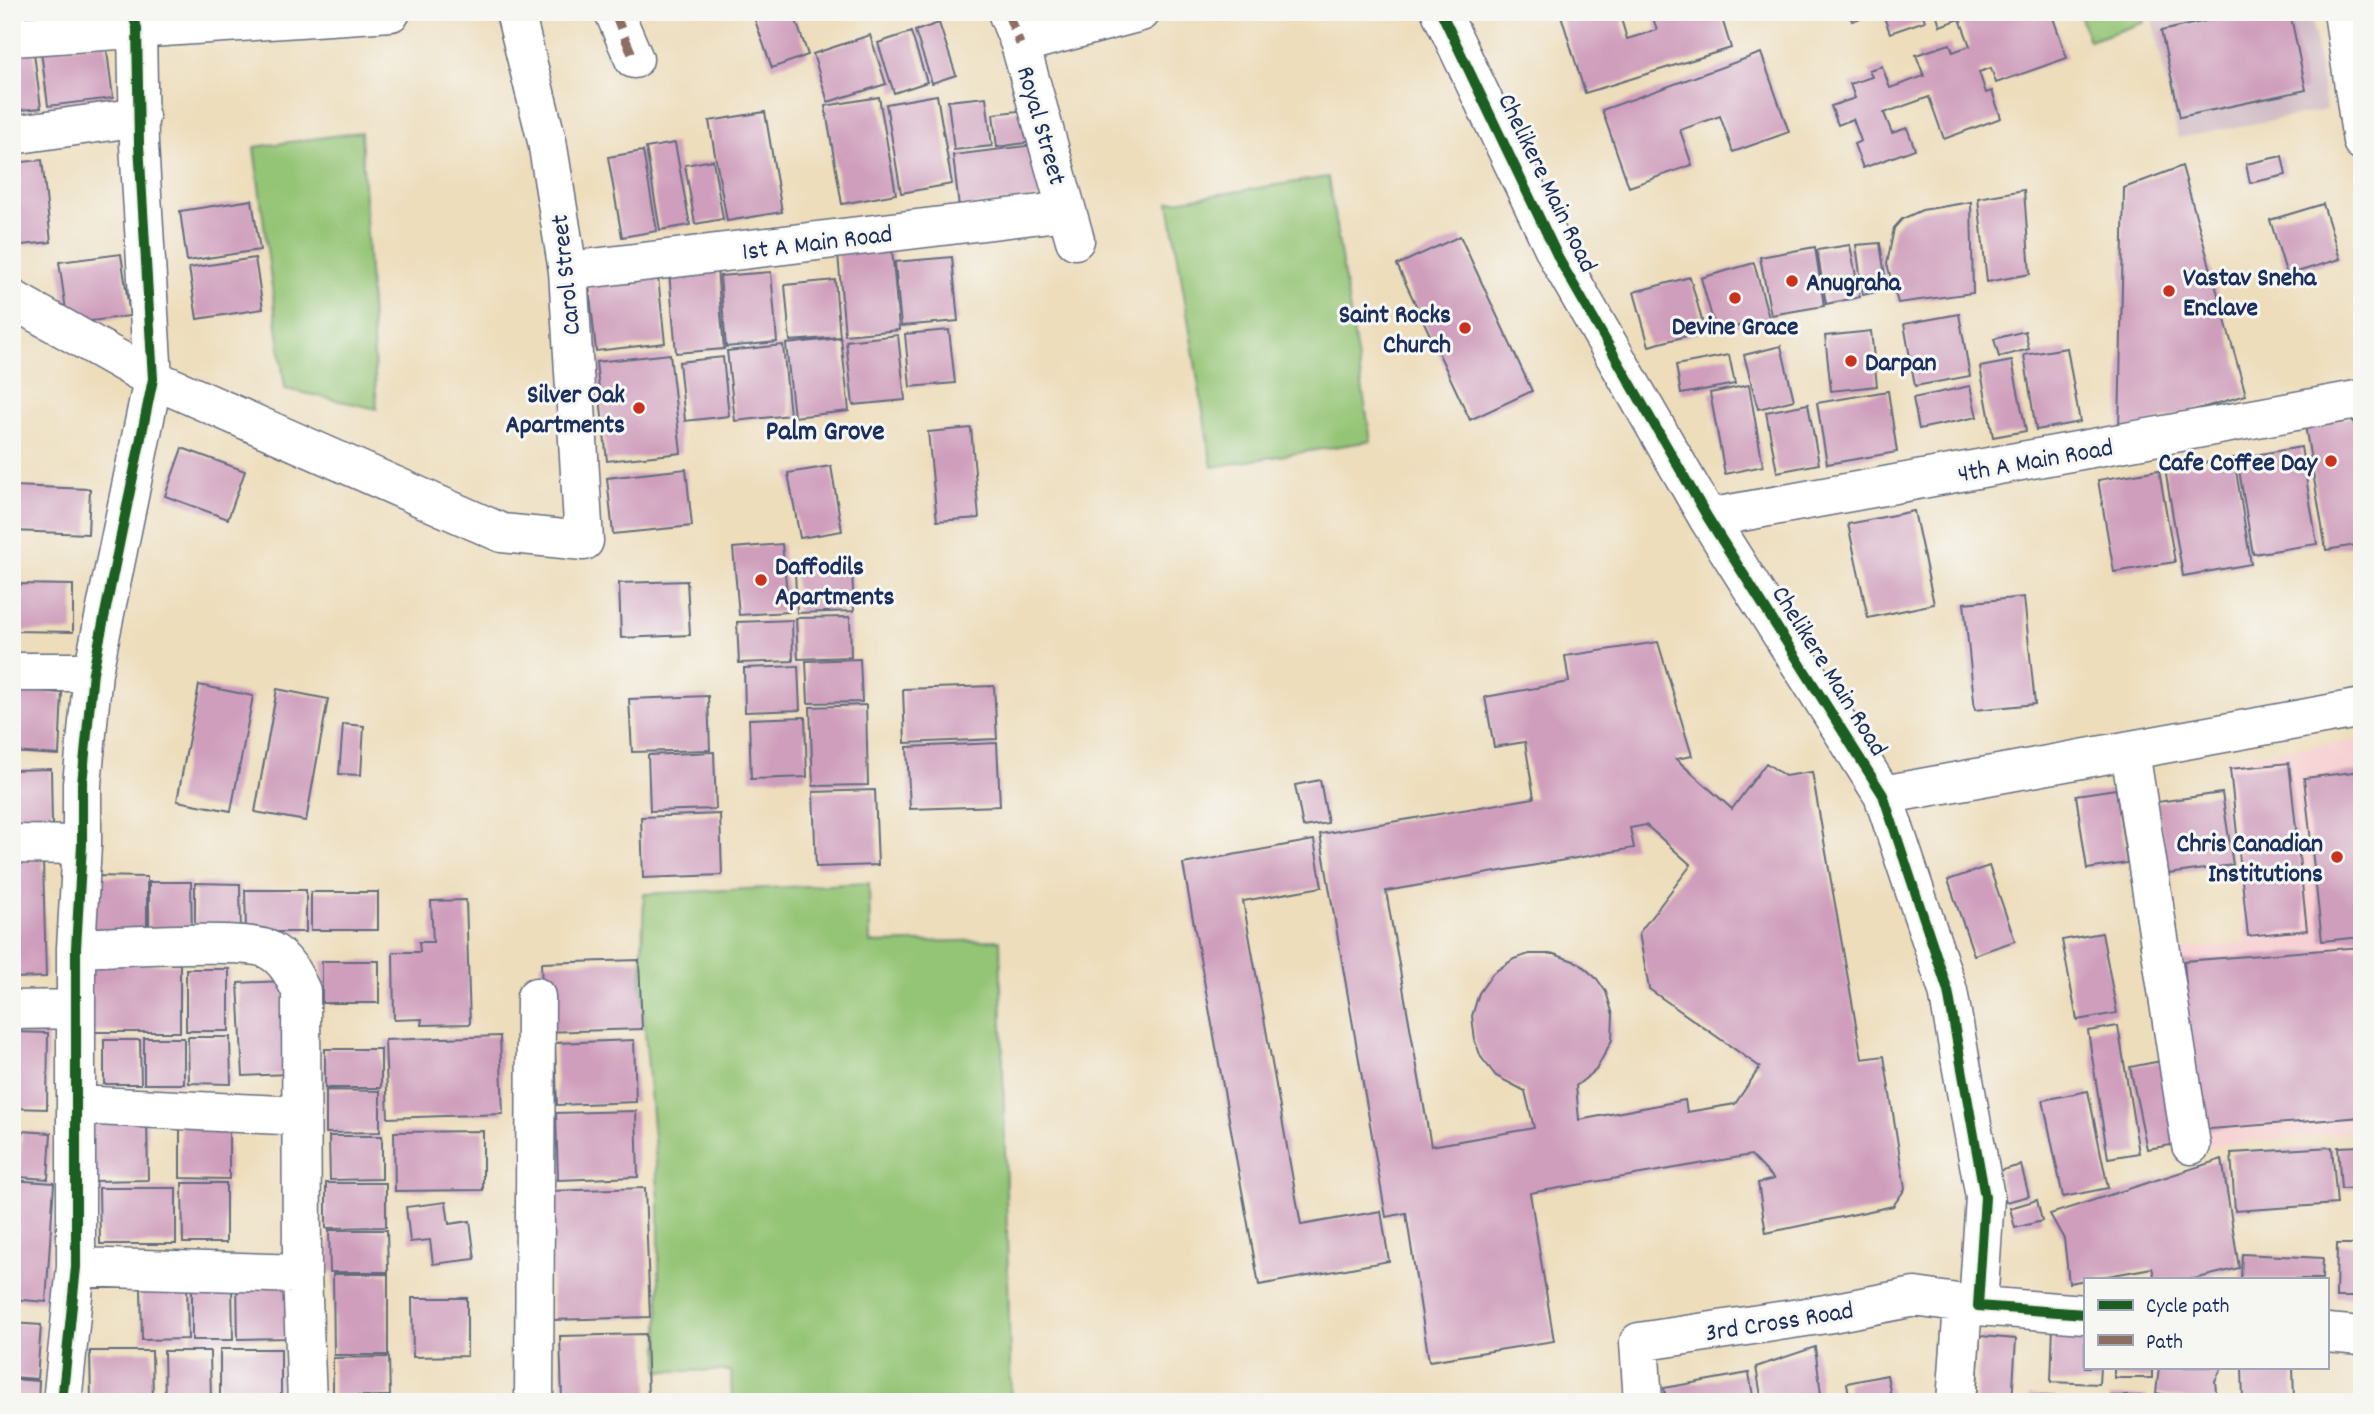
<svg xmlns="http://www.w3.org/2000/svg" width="2374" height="1414" viewBox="0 0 2374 1414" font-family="Dekko,sans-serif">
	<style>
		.built { fill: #f7cfd1 }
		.industrial { fill: #d2bdc6 }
		.green { fill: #94c474; stroke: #587a69; stroke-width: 2 }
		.building { fill: #cf9ebc; fill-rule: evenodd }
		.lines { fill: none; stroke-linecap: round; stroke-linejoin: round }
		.minor-casing { stroke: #646c7f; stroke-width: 41 }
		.minor { stroke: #fff; stroke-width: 38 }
		.quiet { stroke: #8d6e63; stroke-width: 9; stroke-dasharray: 18 9; stroke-linecap: butt }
		.cycleway-casing { stroke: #f6f6f2; stroke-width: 15 }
		.cycleway { stroke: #1b5e20; stroke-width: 10 }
		.poi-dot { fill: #c8321e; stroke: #f6f6f2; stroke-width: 2.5 }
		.labels { text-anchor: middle; stroke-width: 6; stroke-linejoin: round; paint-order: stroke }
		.street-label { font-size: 26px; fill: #1b2f5e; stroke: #f6f6f2 }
		.poi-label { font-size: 26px; font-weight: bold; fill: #1b2f5e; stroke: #f6f6f2; text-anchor: start }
		.neighbourhood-label { font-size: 28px; font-weight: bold; fill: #1b2f5e; stroke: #f6f6f2 }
	</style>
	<rect width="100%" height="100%" fill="#f6f6f2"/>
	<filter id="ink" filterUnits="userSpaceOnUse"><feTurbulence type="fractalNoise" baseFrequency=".0143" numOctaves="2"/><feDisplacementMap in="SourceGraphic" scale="14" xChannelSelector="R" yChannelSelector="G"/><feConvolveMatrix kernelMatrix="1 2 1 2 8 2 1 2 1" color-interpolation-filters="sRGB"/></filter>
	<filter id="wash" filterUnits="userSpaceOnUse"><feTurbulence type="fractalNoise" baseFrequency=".00686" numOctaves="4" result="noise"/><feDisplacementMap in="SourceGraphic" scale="28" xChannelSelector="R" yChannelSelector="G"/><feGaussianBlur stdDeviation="1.57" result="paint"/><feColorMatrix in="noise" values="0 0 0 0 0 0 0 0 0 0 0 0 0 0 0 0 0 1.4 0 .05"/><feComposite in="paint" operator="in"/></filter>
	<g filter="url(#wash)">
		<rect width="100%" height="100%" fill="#edddbb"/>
		<path class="built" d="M2362,740v391l-165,16 -20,-197 68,-7 -19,-185z"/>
		<path class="industrial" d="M2151,12h160l15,98 -148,28z"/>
		<path class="green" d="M2079,12h63l3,10 -56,19z
			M361,132l16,277 -92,-20 -31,-242z
			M1328,177l43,264 -159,26 -43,-265z
			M869,883l1,60 130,-3 11,462h-279l-1,-31h-72v-171l-18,-217 3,-89z"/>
		<g id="blocks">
			<path class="building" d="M752,12h41l15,43 -36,13z
				M1560,12h59l8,27 30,-9 -6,-18h69l11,36 -146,45z
				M1849,12h27v1l-24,8z
				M1882,12h40l3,9 -35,12z
				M1936,12h115l16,46 -71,25 -5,-15 -12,4 7,21 6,-2 9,27 -57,21 -15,-42 -45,16 8,20 15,-5 8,21 -52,19 -9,-24 7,-3 -8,-22 -15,6 -7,-19 24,-8 -5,-14 22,-7 -3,-7 13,-4 8,22 34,-12 -8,-21 34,-11 3,8 17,-6 -10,-27 -20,7z
				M2246,12h44l16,78 -126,27 -19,-86z
				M939,23l17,52 -24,8 -17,-52z
				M911,32l16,50 -33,11 -16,-50z
				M870,35l16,49 -58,18 -15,-48z
				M106,43l7,55 -65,8 -7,-55z
				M34,53l7,55 -29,3v-56z
				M1761,53l28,79 -56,20 -13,-36 -40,14 12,35 -63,22 -27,-77z
				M937,95l15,89 -51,9 -15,-89z
				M879,97l17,97 -54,10 -17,-98z
				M986,97l6,49 -38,4 -6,-49z
				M1035,109l4,32 -42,6 -4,-33z
				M765,112l17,100 -55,9 -18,-100z
				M675,143l15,82 -30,5 -14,-82z
				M1042,144l6,53 -89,10 -6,-52z
				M643,151l14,80 -35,6 -14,-80z
				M2282,156l4,19 -36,8 -4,-19z
				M42,160l9,82 -39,4v-83z
				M713,160l10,59 -28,5 -10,-59z
				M2182,166l64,229 -127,37 5,-244z
				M2024,190l6,84 -43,8 -9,-84z
				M252,200l8,50 -73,11 -7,-50z
				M1971,202l2,91 -75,10 -11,-39 7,-36 8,-9 20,-9z
				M2323,204l17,55 -53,16 -17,-55z
				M1460,236l72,155 -62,29 -73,-155z
				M1880,243l7,46 -24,6 -7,-50z
				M1850,245l10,52 -34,7 -9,-54z
				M1815,247l9,59 -53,9 -11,-58z
				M892,249l7,81 -54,5 -7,-81z
				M121,254l9,62 -62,8 -9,-62z
				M952,257l6,64 -57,5 -6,-64z
				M255,258l8,51 -66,10 -8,-51z
				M1754,263l15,55 -53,14 -15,-54z
				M657,268l8,75 -69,8 -8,-76z
				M717,268l7,81 -48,4 -7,-81z
				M771,272l6,70 -51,5 -6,-71z
				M1690,277l15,54 -56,15 -15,-54z
				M835,280l5,57 -50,4 -5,-56z
				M1959,314l11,62 -55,10 -11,-62z
				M949,330l6,53 -45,4 -5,-53z
				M1871,331l6,55 -46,5 -6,-55z
				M2025,331l4,18 -30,8 -5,-18z
				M898,335l7,65 -52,5 -7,-64z
				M841,338l8,73 -55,6 -8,-73z
				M783,345l7,70 -55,6 -8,-70z
				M1781,346l13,54 -36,9 -14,-54z
				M2067,348l13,74 -44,8 -12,-75z
				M670,354l11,99 -74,8 -11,-99z
				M1729,355l6,29 -54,10 -5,-29z
				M723,357l6,59 -44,5 -6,-59z
				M2012,361l14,70 -33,6 -13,-70z
				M1749,385l14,81 -38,8 -15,-81z
				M1970,386l7,31 -58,12 -6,-31z
				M1888,391l9,61 -70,12 -10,-61z
				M1808,404l11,60 -42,8 -11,-60z
				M2353,417l9,55v72l-36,6 -21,-125z
				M971,428l8,90 -42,3 -9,-89z
				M2301,447l16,97 -64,10 -16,-96z
				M182,448l63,23 -17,48 -63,-23z
				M2234,458l17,106 -68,12 -18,-107z
				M831,466l11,65 -42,7 -12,-65z
				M686,469l6,57 -79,8 -6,-56z
				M2159,470l16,92 -61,10 -16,-92z
				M12,486l78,3 -2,45 -76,-3z
				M1914,511l20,93 -66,14 -20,-94z
				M782,544l7,68 -50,3 -6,-67z
				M852,570l2,41 -57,2 -2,-41z
				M687,581l3,54 -69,3 -2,-55z
				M15,584l58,1v47l-59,-1z
				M2024,597l11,107 -60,6 -11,-107z
				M850,617l1,40 -53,2 -2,-41z
				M792,620l1,41 -54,2 -2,-41z
				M1658,642l34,114 -16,3 56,50 34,-46 19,13 27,-4 50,287 22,-3 21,133 -12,17 -127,27 -8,-50 16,-4 -23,-24 -221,38 24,148 -125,20 -23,-148 -20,4 -66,-383 214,-36 -9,-56 -31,5 -9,-50 84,-15 -4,-26zM1646,825l45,40 -52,68 10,56 111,78 -25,37 -48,8 -2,-12 -106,20 -3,-34 20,-16 16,-30 1,-25 -7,-23 -9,-13 -18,-16 -25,-9h-25l-15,5 -21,14 -14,20 -7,23 3,25 6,16 15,19 29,15 9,37 -103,18 -45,-255 248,-43 -4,-20z
				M860,659l2,43 -54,1 -2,-42z
				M798,666l2,44 -55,2 -1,-44z
				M199,685l54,11 -22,115 -54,-10z
				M994,686l3,53 -92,4 -2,-54z
				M14,689l48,4 -3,62 -47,-3z
				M277,689l51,10 -22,122 -51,-9z
				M708,696l2,54 -78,2 -3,-53z
				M866,705l2,80 -55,1 -3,-79z
				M805,717l2,60 -56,2 -2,-60z
				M343,724l21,2 -3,49 -22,-1z
				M997,743l3,63 -90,3 -3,-62z
				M714,752l2,57 -66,2 -2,-56z
				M2289,763l18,167 -59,6 -18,-167z
				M51,769l1,56 -40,1v-56z
				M2362,771v166l-40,4 -18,-163z
				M1320,780l8,43 -25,4 -8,-42z
				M2116,789l11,74 -40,6 -11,-74z
				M875,790l3,75 -62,2 -3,-75z
				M2222,793l11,72 -65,9 -11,-72z
				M720,814l2,61 -79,3 -2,-61z
				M1314,840l8,47 -79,14 58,324 80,-14 8,50 -130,24 -76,-421z
				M43,860l3,117 -34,1v-117z
				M1989,866l26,75 -41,14 -26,-75z
				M92,876l55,1v61l-56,-1z
				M149,882h42l1,53h-43z
				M195,883l45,1 1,51h-46z
				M245,890h61v42h-60z
				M311,892h67v38h-67z
				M466,900l4,124 -49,1 1,-6 -28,1 -1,-68h27l-1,-10h14l-2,-41z
				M2102,933l15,80 -40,7 -15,-80z
				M2362,947v170l-164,13 -14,-169z
				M639,960l3,69 -98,3 -3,-69z
				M322,961h57v42h-57z
				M91,964h89v68h-88z
				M186,969h43v62h-43z
				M284,981l4,93 -45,2 -5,-93z
				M2118,1026l21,127 -31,5 -20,-127z
				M12,1032l36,1 -1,76 -35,-1z
				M500,1036l3,78 -115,4 -3,-78z
				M188,1037h42l1,47 -42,-1z
				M144,1038h40v46h-40z
				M104,1040h36l1,44h-37z
				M634,1040l2,62 -79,3 -2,-62z
				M325,1049h56v39h-56z
				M2161,1061l16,83 -30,5 -17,-82z
				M326,1090l54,1v41l-54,1z
				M2088,1091l20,97 -45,9 -20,-97z
				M636,1111l2,66 -80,3 -2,-67z
				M12,1112l7,1 -4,63h-3z
				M147,1117l1,63 -55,1 -1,-63z
				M180,1120h49v59l-49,-1z
				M22,1131l29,2 -3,46 -29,-2z
				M483,1131v59l-88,1 -1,-59z
				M329,1136h53v43l-52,1z
				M2362,1146v42l-21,1 -3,-42z
				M2332,1147l5,57 -102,7 -4,-58z
				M2222,1159l17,109 -45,11h-39l-3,-11 -83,15 -5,-44 -14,-25z
				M2021,1165l8,31 -23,6 -7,-31z
				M12,1180l42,3 -8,119 -34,-3z
				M182,1183h44v60h-43z
				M326,1183h60v44l-60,1z
				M99,1188h77v56h-76z
				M645,1188l5,129 -97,3 -5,-129z
				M2037,1200l5,21 -27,7 -5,-20z
				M446,1202l3,22 21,-3 5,38 -42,5 -3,-24 -20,2 -4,-35z
				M329,1230h58l1,42h-58z
				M2337,1244h25v53h-26z
				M2242,1254l81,4 -1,21h-81z
				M333,1274h55v81h-54z
				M237,1283h52l1,55 -52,1z
				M141,1284h46l1,55 -46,1z
				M192,1285h40l1,55h-41z
				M412,1298h55v58l-54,1z
				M12,1323l29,2 -4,54 -25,-2z
				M2053,1325l32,2v40h15l-1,17 -48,-2z
				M646,1334l2,63 -86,3 -2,-64z
				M1980,1336l36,3 -4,63h-36z
				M1815,1347l7,55h-60l-6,-35z
				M220,1349h61v53h-61z
				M90,1351h62l1,51h-62z
				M164,1351h46l1,51h-46z
				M389,1357l1,39h-57v-38z
				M2114,1367h38v11h-38z
				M2159,1367h63l-7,14 2,21h-15l-46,-9z
				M2242,1367h51l1,33 -51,1z
				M1749,1373l5,29h-87l-3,-14z
				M1887,1375l5,27h-42l-3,-19z
				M12,1379l27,2 -1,21h-26z
				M2029,1395l27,2v5h-27z
				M2110,1396h37v6h-37z"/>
		</g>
	</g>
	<g filter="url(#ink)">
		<use href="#blocks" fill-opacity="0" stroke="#646c7f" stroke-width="2"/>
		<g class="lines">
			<defs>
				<path id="minor" d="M614,12l20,47
					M1007,12l13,32 55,196
					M1441,12l119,249 148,257 175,277 65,196 37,206 -7,109 107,8
					M2343,12l19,129
					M12,37l379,-25
					M1020,44l121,-32
					M12,135l128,-18
					M568,271l498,-60
					M12,299l141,80 349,154 82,8 -16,-270 -21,-130 -32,-129
					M1708,518l654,-119
					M12,672h81
					M2130,751l61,394
					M1883,795l479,-87
					M12,844l70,1
					M76,948c33,-1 172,-10 193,2 17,9 24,24 32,41l1,283 5,128
					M12,1010l64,-1
					M76,1105l225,11
					M76,1267l226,7
					M2327,1333l35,3
					M62,1402l14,-135v-319l6,-103v-61l11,-112 60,-293 -14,-235 -2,-116 -5,-16
					M534,1402l2,-405
					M1643,1402l-4,-60 187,-28 89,-17 63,9
					M1956,1402l7,-97"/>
			</defs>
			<use href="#minor" class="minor-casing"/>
			<use href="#minor" class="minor"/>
			<path class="quiet" d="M614,12l20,47
				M1007,12l13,32"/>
			<defs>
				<path id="cycleway" d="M1441,12l119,249 148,257 175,277 65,196 37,206 -7,109 107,8
					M62,1402l14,-135v-319l6,-103v-61l11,-112 60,-293 -14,-235 -2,-116 -5,-16"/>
			</defs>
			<use href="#cycleway" class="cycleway-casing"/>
			<use href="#cycleway" class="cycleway"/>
		</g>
	</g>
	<g class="poi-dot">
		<circle cx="1792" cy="281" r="7"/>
		<circle cx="2169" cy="291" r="7"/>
		<circle cx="1735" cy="298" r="7"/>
		<circle cx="1465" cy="328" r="7"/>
		<circle cx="1851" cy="361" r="7"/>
		<circle cx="639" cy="408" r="7"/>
		<circle cx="2331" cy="461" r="7"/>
		<circle cx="761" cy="580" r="7"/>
		<circle cx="2337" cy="857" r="7"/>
	</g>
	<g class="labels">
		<g class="street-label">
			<text transform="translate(1043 125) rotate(74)" y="9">Royal Street</text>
			<text transform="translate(1549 182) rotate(64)" y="9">Chelikere Main Road</text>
			<text transform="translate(817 241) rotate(-7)" y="9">1st A Main Road</text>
			<text transform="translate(564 275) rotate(-96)" y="9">Carol Street</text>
			<text transform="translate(2035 459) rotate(-10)" y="9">4th A Main Road</text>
			<text transform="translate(1831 670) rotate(58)" y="9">Chelikere Main Road</text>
			<text transform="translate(1779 1320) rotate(-9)" y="9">3rd Cross Road</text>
		</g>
		<g class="poi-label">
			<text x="2183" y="285">Vastav Sneha<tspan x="2183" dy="30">Enclave</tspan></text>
			<text x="1806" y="290">Anugraha</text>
			<text x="1451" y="322" text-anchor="end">Saint Rocks<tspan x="1451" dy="30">Church</tspan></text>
			<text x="1735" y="334" text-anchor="middle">Devine Grace</text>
			<text x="1865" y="370">Darpan</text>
			<text x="625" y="402" text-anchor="end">Silver Oak<tspan x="625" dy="30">Apartments</tspan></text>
			<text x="2317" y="470" text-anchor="end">Cafe Coffee Day</text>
			<text x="775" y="574">Daffodils<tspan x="775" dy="30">Apartments</tspan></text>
			<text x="2323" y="851" text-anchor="end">Chris Canadian<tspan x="2323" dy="30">Institutions</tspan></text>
		</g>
		<g class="neighbourhood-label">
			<text x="825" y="439">Palm Grove</text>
		</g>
	</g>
	<rect width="2374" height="1414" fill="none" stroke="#f6f6f2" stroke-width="42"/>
	<rect x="2084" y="1278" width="245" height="91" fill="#f6f6f2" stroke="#9ea6b7" stroke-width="2"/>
	<rect x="2098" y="1300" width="35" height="10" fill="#1b5e20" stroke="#9ea6b7" stroke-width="2"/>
	<text x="2146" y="1312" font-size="21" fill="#1b2f5e">Cycle path</text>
	<rect x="2098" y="1335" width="35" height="10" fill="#8d6e63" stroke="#9ea6b7" stroke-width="2"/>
	<text x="2146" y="1348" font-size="21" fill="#1b2f5e">Path</text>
</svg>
